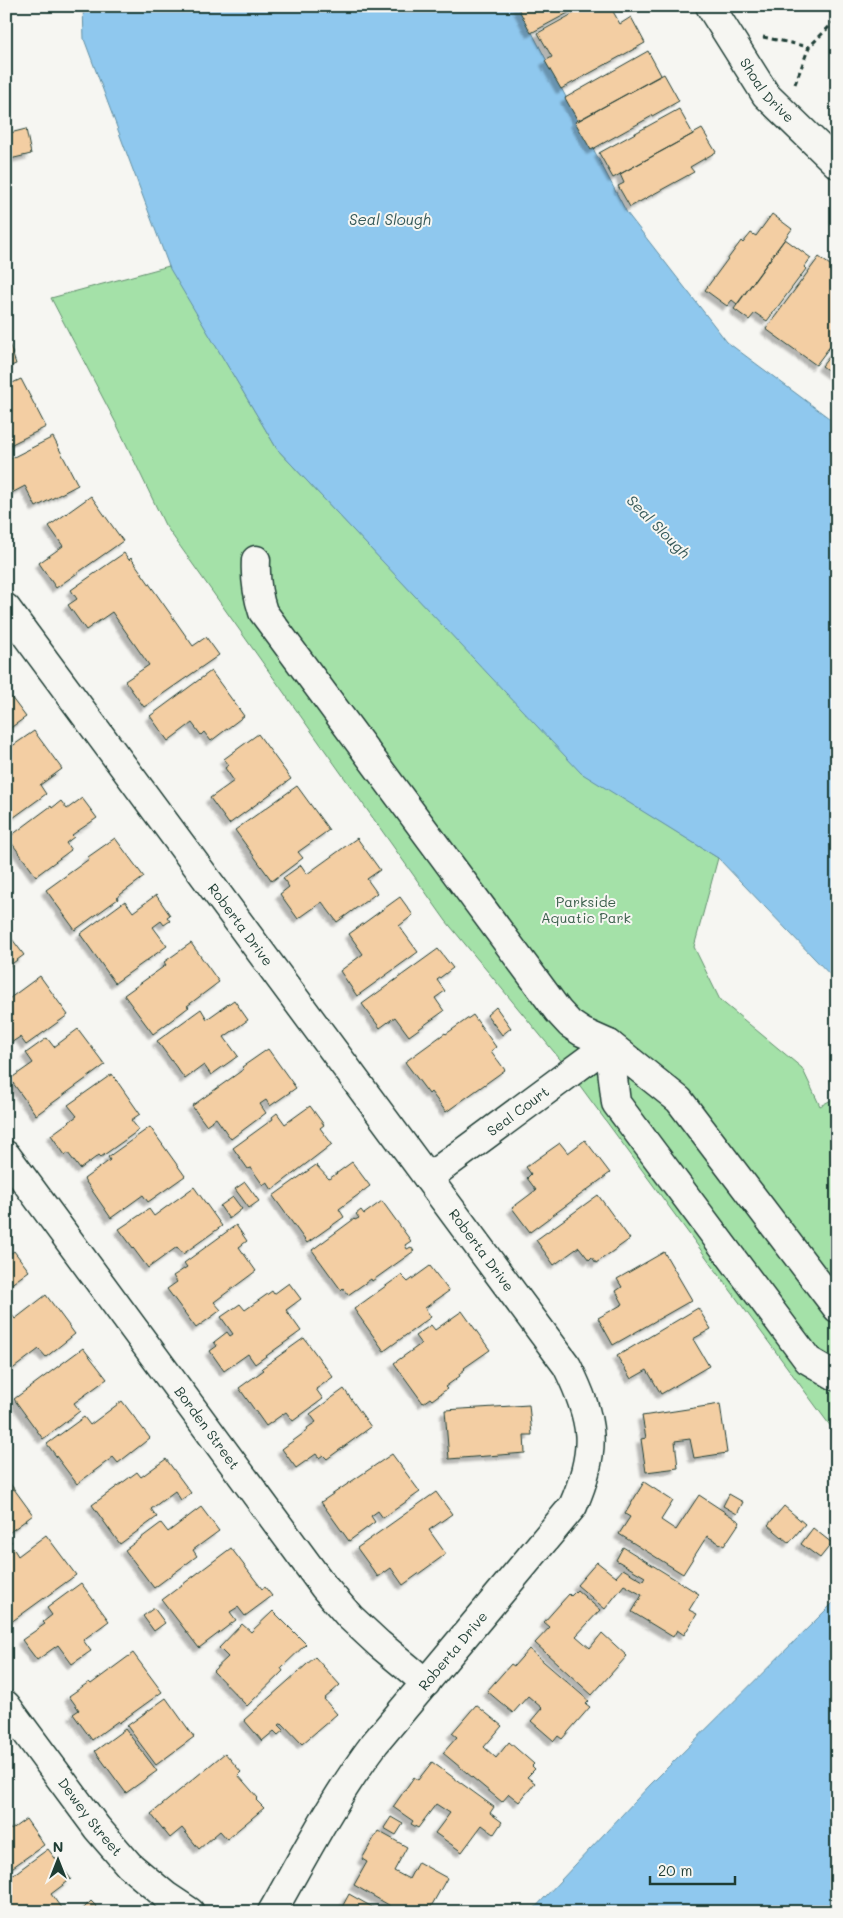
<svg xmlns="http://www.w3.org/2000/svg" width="843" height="1918" viewBox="0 0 843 1918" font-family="Mali,sans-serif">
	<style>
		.green { fill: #a4e1a8; stroke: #628f6e }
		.water { fill: #8fc8ee; stroke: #6290a4 }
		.building { fill: #f3cea3; stroke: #1f3d34; filter: url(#shadow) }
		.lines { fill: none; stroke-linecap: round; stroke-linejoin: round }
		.minor-casing { stroke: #1f3d34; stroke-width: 31 }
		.path { stroke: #1f3d34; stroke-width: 3; stroke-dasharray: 5 4; stroke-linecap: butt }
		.minor { stroke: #f6f6f2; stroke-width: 28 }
		.labels { text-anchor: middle; stroke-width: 4; stroke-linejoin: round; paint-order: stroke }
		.street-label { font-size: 14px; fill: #1f3d34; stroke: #f6f6f2 }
		.park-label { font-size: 14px; fill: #3a5e4b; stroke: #f6f6f2 }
		.water-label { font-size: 15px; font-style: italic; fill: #355959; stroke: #f6f6f2 }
	</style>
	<defs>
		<filter id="shadow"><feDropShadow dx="-4.5" dy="4.5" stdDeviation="1" flood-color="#0004"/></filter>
	</defs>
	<rect width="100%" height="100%" fill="#f6f6f2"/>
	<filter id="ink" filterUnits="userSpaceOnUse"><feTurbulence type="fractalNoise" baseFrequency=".02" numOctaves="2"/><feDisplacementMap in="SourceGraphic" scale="10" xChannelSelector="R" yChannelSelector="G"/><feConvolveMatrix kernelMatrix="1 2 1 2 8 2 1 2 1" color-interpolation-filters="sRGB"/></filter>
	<g filter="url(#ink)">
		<path class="green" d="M169,266l108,183 304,323 137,86 -24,89 26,53 82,68 18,38 17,-9v338l-273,-371 -118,-143 -281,-396 -48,-100 -66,-127z"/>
		<path class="water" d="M83,6h435l109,207 100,129 110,82v558l-119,-124 -137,-85 -304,-324 -107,-180 -86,-230z
			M837,1599v313h-306l119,-127z"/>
		<path class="building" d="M517,6h64l-50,27z
			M587,6h23l10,18 11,-7 14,26 -84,46 -16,-28 7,-4 -14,-24z
			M648,51l13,24 -83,46 -13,-23z
			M664,74l15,27 -88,49 -16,-28z
			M679,109l14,25 -80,44 -14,-25z
			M26,129l5,25 -25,6v-26z
			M702,129l14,23 -26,15 4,5 -64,35 -12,-21 6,-3 -4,-9z
			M772,214l20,15 -55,75 -5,-4 -5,6 -22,-16 36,-49 2,2 8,-10 5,3z
			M785,239l26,19 -7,9 2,2 -39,52 -12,-8 -6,7 -15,-11z
			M819,257l18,13v67l-21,28 -50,-36z
			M6,272l6,22 -6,1z
			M6,334l10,30 -10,4z
			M837,347v30l-15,-11z
			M21,379l25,48 -40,20v-61z
			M53,437l25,48 -42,22 -11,-21 -19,10v-35z
			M91,496l32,45 -67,47 -17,-25 24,-17 -14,-20z
			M124,553l5,7 2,-2 62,88 13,-9 13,18 -75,52 -19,-26 24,-16 -37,-53 -26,18 -18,-25 9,-6 -6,-9z
			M211,671l33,45 -33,25 -7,-9 -3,3 -9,-12 -24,18 -18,-25z
			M8,693l18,24 -20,14v-36z
			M34,731l28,38 -22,16 6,9 -40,29v-76l2,2z
			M258,734l33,45 -62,45 -19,-26 24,-17 -9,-13 4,-3 -5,-6z
			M297,786l32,44 -31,22 5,6 -31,23 -37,-51z
			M82,798l15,20 -25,17 2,2 -8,6 5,7 -35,26 -28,-38 43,-32 1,2 9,-7 6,8z
			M115,838l29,39 -27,20 1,2 -43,31 -29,-40 43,-31 -1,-2z
			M357,838l23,32 -13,9 10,14 -40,29 -15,-20 -24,17 -18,-25 9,-7 -6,-9 18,-13 6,9z
			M156,895l14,20 -3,2 3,4 -6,4 -3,-4 -8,6 14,19 -52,37 -35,-49 45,-33 8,11z
			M400,897l13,18 -14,11 19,26 -61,44 -17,-25 23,-17 -14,-20z
			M6,931l18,24 -18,13z
			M191,943l28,39 -32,24 2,1 -36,27 -29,-39 42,-30 -2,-3z
			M438,949l15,19 -16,12 8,11 -10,7 9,13 -35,25 -14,-19 -15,11 -18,-24z
			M40,976l28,39 -42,30 -6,-8 -14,9v-45z
			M234,1000l14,20 -24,17 14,19 -27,19 -7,-10 -19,14 -28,-38 44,-32 6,10z
			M496,1007l15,21 -9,7 -15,-20z
			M473,1015l23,32 -5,4 14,19 -59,42 -15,-20 -2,2 -24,-32 40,-29 1,1z
			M78,1029l27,36 -69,50 -26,-36 23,-16 -7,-10 21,-15 7,9z
			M268,1049l28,39 -26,18 -4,-6 -6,4 6,9 -35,26 -15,-21 -10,7 -14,-19 52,-37 -2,-2z
			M112,1074l28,40 -9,6 8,10 -38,27 -2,-2 -19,14 -12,-16 -3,2 -14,-20 26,-19 -9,-11z
			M310,1106l14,19 -4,3 12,16 -60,46 -5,-8 -4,3 -12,-17 -3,1 -15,-21 40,-29 -1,-2 5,-4 8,11z
			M150,1127l35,49 -37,26 -5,-7 -32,23 -27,-39 26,-19 -2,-3z
			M585,1140l25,33 -80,59 -18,-24 24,-18 -9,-12 4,-4 -5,-7 34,-24 8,10z
			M352,1162l18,24 -31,23 5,8 -37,26 -34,-47 43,-31 13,14z
			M245,1182l14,19 -10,7 -14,-19z
			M194,1187l28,39 -39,28 -6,-7 -29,21 -29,-39 30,-20 5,7z
			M598,1195l32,44 -34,24 -4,-6 -3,3 -10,-13 -25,18 -18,-25z
			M233,1197l9,12 -13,10 -9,-13z
			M382,1201l29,40 -6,4 2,4 4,-2 3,4 -42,30 -1,-2 -23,16 -5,-7 -2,2 -29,-40 42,-31 1,1 4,-2 -3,-4 5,-4 3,4z
			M236,1225l11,16 -8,6 17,24 -42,31 7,8 -25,18 -29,-39 10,-7 -4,-6 14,-9 -3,-4z
			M14,1251l15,20 -23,17v-31z
			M664,1252l28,48 -79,45 -15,-27 25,-14 -7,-13 6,-4 -5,-8z
			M430,1266l19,25 -24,17 6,9 -47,34 -30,-42 47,-34 7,7z
			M289,1283l12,16 -15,11 15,21 -46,33 -7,-10 -24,17 -14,-20 7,-5 -3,-4 13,-10 3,4 3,-2 -12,-17 19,-13 5,6 27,-19 2,3z
			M46,1295l29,39 -29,23 -7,-8 -33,25v-62l3,-1 6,8z
			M698,1308l13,21 -18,10 16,27 -48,28 -14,-24 -16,9 -14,-23z
			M462,1311l28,39 -26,18 1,1 -6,5 1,2 -15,11 2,2 -15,11 -2,-2 -7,5 -29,-40 27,-19 -6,-8 16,-11 4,5z
			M304,1338l29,39 -17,12 7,10 -30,22 -7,-9 -20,14 -27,-38 25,-18 -2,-2z
			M83,1348l24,31 -33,24 6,8 -37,28 -29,-40z
			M344,1389l27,38 -44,32 -4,-4 -4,3 -3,-4 -20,14 -14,-19 26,-19 -1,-2 9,-6 -6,-8z
			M122,1401l28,37 -32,25 -5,-6 -36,27 -30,-40 37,-27 6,8z
			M720,1404l7,49 -33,5 -4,-19 -15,2 3,27 -32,4 -5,-33 5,-1 -4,-22z
			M529,1405l3,30h-8l1,18 -76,6 -4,-49z
			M392,1454l28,38 -37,26 -5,-7 -7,5 4,6 -26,19 -28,-39z
			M166,1459l25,34 -10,7 -6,-9 -24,18 6,8 -37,27 -28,-39 45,-33 4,5z
			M6,1478l27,37 -27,20 6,7 -6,4z
			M644,1482l29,19 -12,19 15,10 23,-35 41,27 -16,24 -17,-10 -24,38 -64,-40 11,-17 -5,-3z
			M436,1492l16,22 -23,16 17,24 -43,31 -12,-17 -13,9 -21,-29z
			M729,1494l14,8 -6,12 -14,-8z
			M784,1506l21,18 -16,19 -21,-18z
			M201,1507l18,24 -26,19 4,6 -43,32 -29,-38 36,-27 7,9z
			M813,1528l19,15 -12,15 -19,-14z
			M46,1535l30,40 -69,50 -1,-72 7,-5 5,8z
			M623,1547l76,47 -10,16 8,4 -13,21 -7,-5 -4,7 -41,-25 10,-17 -18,-10 -19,24 -28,-24 20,-23 19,15 7,-8 20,12 2,-4 -29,-17z
			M231,1548l31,41 3,-2 7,9 -27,20 -7,-9 -8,5 6,8 -37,28 -37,-48z
			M81,1583l28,38 -26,19 8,11 -19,13 -14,-19 -21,15 -15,-20 23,-16 -2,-2 9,-7 -5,-7z
			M577,1590l23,20 -24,26 14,12 12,-15 25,23 -35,39 -57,-52 15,-16 -6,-5 25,-28 2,2z
			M154,1608l11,15 -11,8 -11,-15z
			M273,1611l33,33 -25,24 2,3 -36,35 -34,-35 15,-14 -9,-9 23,-24 9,8z
			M529,1649l60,52 -3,3 4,3 -28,32 -4,-3 -4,5 -23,-20 11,-13 -14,-12 -15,17 -26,-22 24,-27 3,2z
			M133,1653l29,39 -43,31 -1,-2 -26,19 -19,-26 6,-4 -10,-14 20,-14 2,2z
			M315,1657l25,28 -16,14 13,15 -35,30 -20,-21 -3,2 5,5 -6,5 -4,-4 -12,10 -18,-21z
			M166,1698l28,39 -38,28 -29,-39z
			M476,1705l26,21 -18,21 12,11 13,-16 25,22 -2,2 3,3 -8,8 8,6 -16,19 -10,-8 -7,8 -59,-49 14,-16 -5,-4z
			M125,1729l32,42 -31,22 -31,-42z
			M225,1753l16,19 -3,3 20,23 -2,2 8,8 -37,31 -7,-8 -21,18 -17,-21 -12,10 -19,-24z
			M432,1762l62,45 -4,6 12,9 -8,12 -12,-9 -20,27 -27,-19 15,-20 -14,-9 -18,24 -7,-4 2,-3 -20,-14 21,-30 4,3z
			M391,1817l12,7 -7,11 -12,-7z
			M26,1819l18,26 -38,27v-49l5,7z
			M378,1831l29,16 -13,24 15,8 9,-17 29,16 -19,34h-27l-47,-27 13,-23 -5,-3z
			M48,1849l23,30 -20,15 11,15 -3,3h-53v-32z
			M349,1894l32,18h-47l1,-3 5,2z
			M91,1901l11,11h-22z"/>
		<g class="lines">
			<defs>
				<g id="minor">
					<path id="s1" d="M710,6l56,89 71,69"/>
					<path d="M256,560c-1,19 1,34 7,52l295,399 12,13 12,8 27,12 70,56 158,208"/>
					<path id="s2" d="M6,608l561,758c27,55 31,83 6,140l-198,237c-40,53 -70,111 -103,169"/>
					<path id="s3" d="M6,1155l318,432 26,30 29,27 47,39"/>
					<path id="s4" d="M428,1178l181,-134 7,59 192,257 29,17"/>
					<path id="s5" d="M6,1705l91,123 32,37 37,31 24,16"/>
				</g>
			</defs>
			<use href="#minor" class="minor-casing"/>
			<path class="path" d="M763,37l46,10
				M795,84l14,-37 28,-28"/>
			<use href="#minor" class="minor"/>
		</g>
	</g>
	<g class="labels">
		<g class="street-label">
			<text dy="5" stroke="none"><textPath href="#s1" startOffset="102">Shoal Drive</textPath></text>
			<text dy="5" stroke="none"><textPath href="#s2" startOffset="394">Roberta Drive</textPath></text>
			<text dy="5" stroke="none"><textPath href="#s4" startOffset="112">Seal Court</textPath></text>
			<text dy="5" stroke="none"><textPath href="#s2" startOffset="799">Roberta Drive</textPath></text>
			<text dy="5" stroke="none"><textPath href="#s3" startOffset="339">Borden Street</textPath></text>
			<text transform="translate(453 1651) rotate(-50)" y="5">Roberta Drive</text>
			<text dy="5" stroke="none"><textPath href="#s5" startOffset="140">Dewey Street</textPath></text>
		</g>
		<g class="park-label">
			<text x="586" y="907">Parkside<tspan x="586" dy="16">Aquatic Park</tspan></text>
		</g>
		<g class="water-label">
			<text x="390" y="225">Seal Slough</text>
			<text transform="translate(658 527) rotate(45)" y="5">Seal Slough</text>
		</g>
	</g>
	<rect width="843" height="1918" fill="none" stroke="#f6f6f2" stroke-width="25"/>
	<rect x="12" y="12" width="818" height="1893" fill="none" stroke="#1f3d34" stroke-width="2" filter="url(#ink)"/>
	<g transform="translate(58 1860)" stroke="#f6f6f2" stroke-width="4" paint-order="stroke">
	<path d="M0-4L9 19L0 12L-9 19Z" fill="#1f3d34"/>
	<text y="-8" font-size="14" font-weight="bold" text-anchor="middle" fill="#1f3d34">N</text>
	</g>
	<path d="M650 1876v8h85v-8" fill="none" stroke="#1f3d34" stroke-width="2.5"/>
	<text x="658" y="1876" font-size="15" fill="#1f3d34" stroke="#f6f6f2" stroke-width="4" paint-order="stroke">20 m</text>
</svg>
